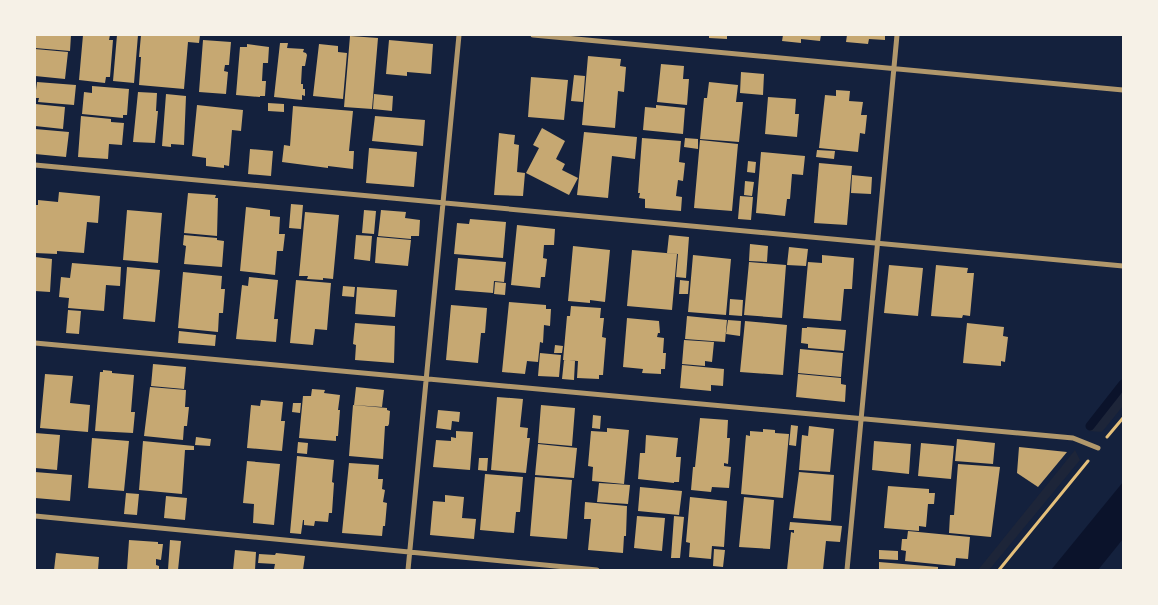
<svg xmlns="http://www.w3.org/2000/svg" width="1158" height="605" viewBox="0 0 1158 605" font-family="'Fira Sans Condensed',sans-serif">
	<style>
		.green { fill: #1d2539 }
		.water { fill: #0b132b }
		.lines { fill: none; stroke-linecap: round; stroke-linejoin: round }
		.stream { stroke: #0b132b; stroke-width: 9 }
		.building { fill: #c6a872 }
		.path { stroke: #e5c07b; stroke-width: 3 }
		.minor { stroke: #b1986c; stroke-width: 5 }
	</style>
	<rect width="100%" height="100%" fill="#14213d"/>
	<path class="green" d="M1123,388v18l-21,26 -13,-1z
		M1075,450l5,10 -91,110h-11z"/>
	<path class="water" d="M1123,482v57l-25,31h-47z"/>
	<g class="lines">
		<path class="stream" d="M1090,426l33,-42"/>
	</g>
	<path class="building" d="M35,35h36l-1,16 -35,-3z
		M83,35h27l-1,5h4l-3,37h-4l-1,6 -26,-3z
		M117,35h21l-4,48 -21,-2z
		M141,35h59l-1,8 -11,-1 -4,47 -45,-4 2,-28h-2z
		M709,35h18v4l-18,-1z
		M783,35h38l-1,6 -19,-2v4l-19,-2z
		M847,35h38v5l-16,-1 -1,5 -22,-2z
		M350,36l28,2 -6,71 -28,-2z
		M203,40l28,2 -2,23h-4l-1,6 4,1 -2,22 -27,-2z
		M389,40l44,4 -2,30 -24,-2v4l-21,-2z
		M280,43h8l-1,5 17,1 -1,3 3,1 1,2 -2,11h-3l-1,18h2v5h2v7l-3,-1v5l-28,-3z
		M247,44l22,3 -1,16h-5l-1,18h4l-1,15h-5v1l-24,-2 4,-48h7z
		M319,44l19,2v6l9,1 -4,46 -30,-3z
		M35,49l33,3 -3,27 -30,-3z
		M588,56l33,3 -1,7 6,1 -2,25 -6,-1 -3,37 -33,-3z
		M661,64l23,2 -1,13h6l-2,26 -30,-3z
		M741,72l23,2 -1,21 -23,-2z
		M574,75l11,1 -2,26 -12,-1z
		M531,77l37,3 -4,40 -36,-3z
		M37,82l39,3 -2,20 -36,-3 1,-4h-4z
		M709,82l29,3 -2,17h7l-4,40 -39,-3 4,-41h3z
		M92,86l37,3 -2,26h-4v3l-41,-4 2,-22 8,1z
		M836,90l14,1 -1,10 14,1 -2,13h6l-2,19 -5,-1 -2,19 -39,-4 6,-53 11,1z
		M138,92l19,1 -1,18h2l-3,32 -22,-1z
		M166,94l20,2 -2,49 -13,-1v3l-9,-1z
		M374,94l19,2 -1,15 -19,-2z
		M768,97l28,2 -1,15h4l-2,23 -32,-3z
		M268,103l16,1v8l-16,-1z
		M35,104l30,3 -2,22 -28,-3z
		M197,105l46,5 -2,21 -9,-1 -3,36 -5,-1v3l-18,-2v-8l-14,-2z
		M656,105l29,3 -2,26 -40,-4 2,-23 11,1z
		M293,106l60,5 -4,40h5l-1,18 -25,-3v2l-46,-6 2,-17 6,1z
		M81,116l30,3v3l13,1 -2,22 -13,-1 -1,15 -30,-2z
		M375,116l50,4 -2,26 -51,-5z
		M542,128l23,13 -9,18 9,5 -3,6 16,8 -9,17 -43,-22 13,-25 -6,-3z
		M35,129l34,3 -3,25 -31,-3z
		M584,132l53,5 -2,22 -23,-3 -4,42 -31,-3z
		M499,133l16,2 -1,9 5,1 -2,27 8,1 -2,23 -29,-1z
		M642,138l39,3 -2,21 6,1 -2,18 -5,-1 -2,16 6,1 -1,14 -36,-3v-9l-6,-1 1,-5h-2z
		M685,138l13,1v10l-14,-2z
		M700,140l38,4 -6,67 -38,-3z
		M369,148l48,4 -3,35 -48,-4z
		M250,149l23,2 -2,25 -23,-2z
		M817,150l18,1 -1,8 -18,-2z
		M761,152l44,4 -2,19 -11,-1 -2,25h-3l-2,17 -29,-3z
		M748,161l8,1 -1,11 -8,-1z
		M819,163l33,3 -5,59 -33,-2z
		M852,175l20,2 -1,17 -20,-1z
		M745,181l9,1 -2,14 -8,-1z
		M59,192l41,4 -2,27 -11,-1 -3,31 -27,-2v3l-22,-1v-48h3v-5l20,2z
		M188,193l28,2 -1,3h3l-1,38 -33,-3z
		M740,196l13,1 -2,23 -13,-1z
		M291,204l12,1 -2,24 -12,-1z
		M246,207l24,3v6l10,1 -1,17h6l-2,17h-6l-2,24 -35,-4z
		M127,210l35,3 -4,50 -35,-3z
		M364,210l12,1 -2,23 -12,-1z
		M381,210l25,2 -1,6 15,2 -1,16h-8v3l-33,-3z
		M305,212l34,3 -6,64 -10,-1v2l-16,-1 1,-3h-9z
		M470,219l36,3 -3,36 -49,-4 3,-31 12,1z
		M517,225l38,4 -1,16h-10l-1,13 4,1 -2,18h-4l-1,11 -29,-3z
		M184,235l33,3v2l7,1 -2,26 -38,-3 2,-18 -3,-1z
		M356,235l16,1 -2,25 -16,-2z
		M669,235l20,2 -3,41 -10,-1 2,-23 -11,-1z
		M377,237l34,3 -3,26 -33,-3z
		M750,244l18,2 -1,16 -18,-1z
		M573,246l37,4 -5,52 -15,-2v3l-22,-2z
		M789,247l19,2 -2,17 -19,-1z
		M632,250l45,4 -5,56 -45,-4z
		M693,255l38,4 -5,56 -38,-3z
		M822,255l32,3 -2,31h-8l-3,32 -38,-3 5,-56 14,1z
		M35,257l17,2 -2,33 -15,-1z
		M458,258l48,4 -2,20 -10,-1 -1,12 -38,-3z
		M749,262l37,3 -4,53 -38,-3z
		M72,263l49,4 -1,19 -14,-1 -2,26 -36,-3 1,-10 -10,-1 2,-20 9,1z
		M889,265l34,3 -5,48 -34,-3z
		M936,265l32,3 -1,5h7l-4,43 -7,-1 -1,3 -31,-2z
		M127,267l33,3 -5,52 -32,-3z
		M183,272l39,4 -1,13h4l-2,24h-4l-1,19 -40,-4z
		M249,277l29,3 -4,39h4l-2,23 -40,-3 6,-54 6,1z
		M296,280l35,3 -4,47 -12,-1 -2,16 -23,-2z
		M680,280l9,1 -1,13h-9z
		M495,282l11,1 -1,12 -11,-1z
		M343,286l12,1 -1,10 -12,-1z
		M357,287l40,3 -2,27 -40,-3z
		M730,299l13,1 -1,16 -13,-1z
		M509,302l37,3v4h5l-1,17 -6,-1 -1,18 -3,-1 -2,20 -11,-1 -2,13 -23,-2z
		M451,305l36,3 -2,25h-4l-3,30 -32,-3z
		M571,306l30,2 -1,10h4l-2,19 4,1 -3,37h-4v4l-22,-1 1,-17 -15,-1 4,-44h3z
		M68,310l13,1 -2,23 -13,-1z
		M687,316l40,4 -2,22 -40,-3z
		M627,318l32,3 1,12h-2l-1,4 7,1 -1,15h3l-1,16h-4v5l-19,-1 1,-4 -20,-2z
		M728,320l13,1 -1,15 -14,-2z
		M745,321l42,4 -4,50 -43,-3z
		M355,323l40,3 -1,37 -39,-3 1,-15 -3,-1z
		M967,323l37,4 -1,9 5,1 -3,25 -4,-1v5l-38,-3z
		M807,327l39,3 -2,21 -36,-3v-4l-7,-1 1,-15h5z
		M179,331l37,4 -1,11 -37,-3z
		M684,340l30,2 -2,20 -7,-1v5l-23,-2z
		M555,345l8,1 -1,7h-8z
		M800,349l43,4 -2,24 -43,-4z
		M540,353l21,2 -2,22 -21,-1z
		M564,360l11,1 -1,19 -12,-1z
		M153,364l33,3 -2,22 -33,-3z
		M682,365l42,4 -1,17 -12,-1v6l-31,-3z
		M103,370l9,1v2l22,2 -3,37h4l-2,21 -38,-2 5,-59h3z
		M45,374l28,2 -3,27 20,2 -2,27 -48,-4z
		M798,374l43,4v6l5,1 -1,17 -49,-5z
		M150,387l36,3 -1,17h4l-2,19h-3l-1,14 -39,-4z
		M356,387l28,3 -2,17 -28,-2z
		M312,389l13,1 -1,3 16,2 -2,15h2l-2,26h-2v5l-37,-3 4,-42h8z
		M497,397l26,2 -3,28 8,1 -1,10h3l-4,35 -35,-3z
		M261,400l22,2 -2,19h4l-3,30 -35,-3 4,-43 9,1z
		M293,403h8l-1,10 -8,-1z
		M353,405l34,3v2l3,1 -1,13 -1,2h-3l-2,33 -34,-3z
		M541,405l34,3 -3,38 -34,-3z
		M438,410l22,2 -1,10 -7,-1 -1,9 -15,-2z
		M593,415l8,1 -1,13 -8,-1z
		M700,418l28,2 -1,18h3l-2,26 -4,-1v3l7,1 -2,21 -17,-1 -1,5 -20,-2 2,-23h2z
		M791,425l7,1 -2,20 -7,-1z
		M809,426l25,3 -4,43 -31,-2 3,-35 6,1z
		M607,428l22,2 -5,54 -32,-3 1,-14 -5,-1 3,-35 16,1z
		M763,429l12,1v3l14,1 -6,64 -42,-4 5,-59 4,1v-5l13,1z
		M456,431l17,1 -3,38 -37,-3 3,-27 15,1v-4l5,1z
		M35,433l25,2 -3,35 -22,-2z
		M646,435l32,3 -2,19h5l-2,25h-5v1l-36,-4 2,-26h5z
		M196,437l15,2 -1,7 -15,-1z
		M92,438l37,3 -5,50 -36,-3z
		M957,439l38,4 -2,21 -38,-3z
		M143,441l51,5v4h-9l-3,44 -43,-4z
		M874,441l37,3 -2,30 -37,-4z
		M298,442l10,1 -1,11 -10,-1z
		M921,443l33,3 -3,33 -33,-3z
		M538,444l39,4 -3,30 -39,-3z
		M1019,447l48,5 -29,35 -21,-14z
		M297,456l37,4 -2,22 2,1 -2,30h-3l-1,9 -13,-1 -1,5 -10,-1v-5h-1l-2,14 -11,-1z
		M479,458h9l-1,13 -9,-1z
		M247,461l33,3 -6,61 -21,-2 1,-19 -11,-1z
		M349,463l30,2 -1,14h5l-1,10 3,1 -2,12 4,1 -2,23h-2l-1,10 -40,-3z
		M958,464l42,3 -9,70 -42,-4 1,-18h4z
		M35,472l37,3 -2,26 -35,-3z
		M799,472l35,3 -3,46 -38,-3z
		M485,474l38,3 -3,35h-4l-2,21 -34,-3z
		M535,477l37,3 -5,59 -37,-3z
		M599,483l31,2 -2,19 -31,-2z
		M888,486l41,3v4h6l-1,11h-6l-2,23 -7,-1v5l-35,-3z
		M640,487l42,4 -3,24 -41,-4z
		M126,493l13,1 -2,21 -13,-1z
		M445,495l19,2 -2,21 14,1 -2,20 -44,-4 3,-34 12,1z
		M166,496l21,2 -2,22 -21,-2z
		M690,497l37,4 -3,46 -12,-1 -1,13 -22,-2 1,-14 -4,-1z
		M744,497l30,3 -4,49 -31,-2z
		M585,502l42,4 -1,30h-2l-1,17 -35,-3 3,-31h-7z
		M637,516l28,2 -3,33 -28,-3z
		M674,516l10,1 -4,41h-9z
		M790,522l52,4 -2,16 -14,-1 -3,29h-36l4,-38 3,1v-3h-5z
		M908,531l62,6 -2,22 -12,-1 -1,8 -50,-5 1,-10 -5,-1 1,-11h5z
		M129,540l29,2v2h5l-2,16 -5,-1v6l3,1v4h-32z
		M170,540l11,1 -3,29h-10z
		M714,549l11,1 -2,17 -10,-1z
		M235,550l21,2 -1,18h-22z
		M879,550l19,1v9l-19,-1z
		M56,553l43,4 -1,13h-44z
		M276,553l29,3 -2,14 -29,-1 1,-5 -17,-1 1,-9 16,1z
		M879,562l59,5v3h-59z"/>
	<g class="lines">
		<path class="path" d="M1107,437l16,-19
			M999,570l89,-109"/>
		<path class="minor" d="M533,35l590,55
			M35,165l1088,101
			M35,343l1038,95 25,10
			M35,516l562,54
			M408,570l51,-535
			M847,570l50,-535"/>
	</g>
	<rect width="1158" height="605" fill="none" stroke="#f6f1e7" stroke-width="72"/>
</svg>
